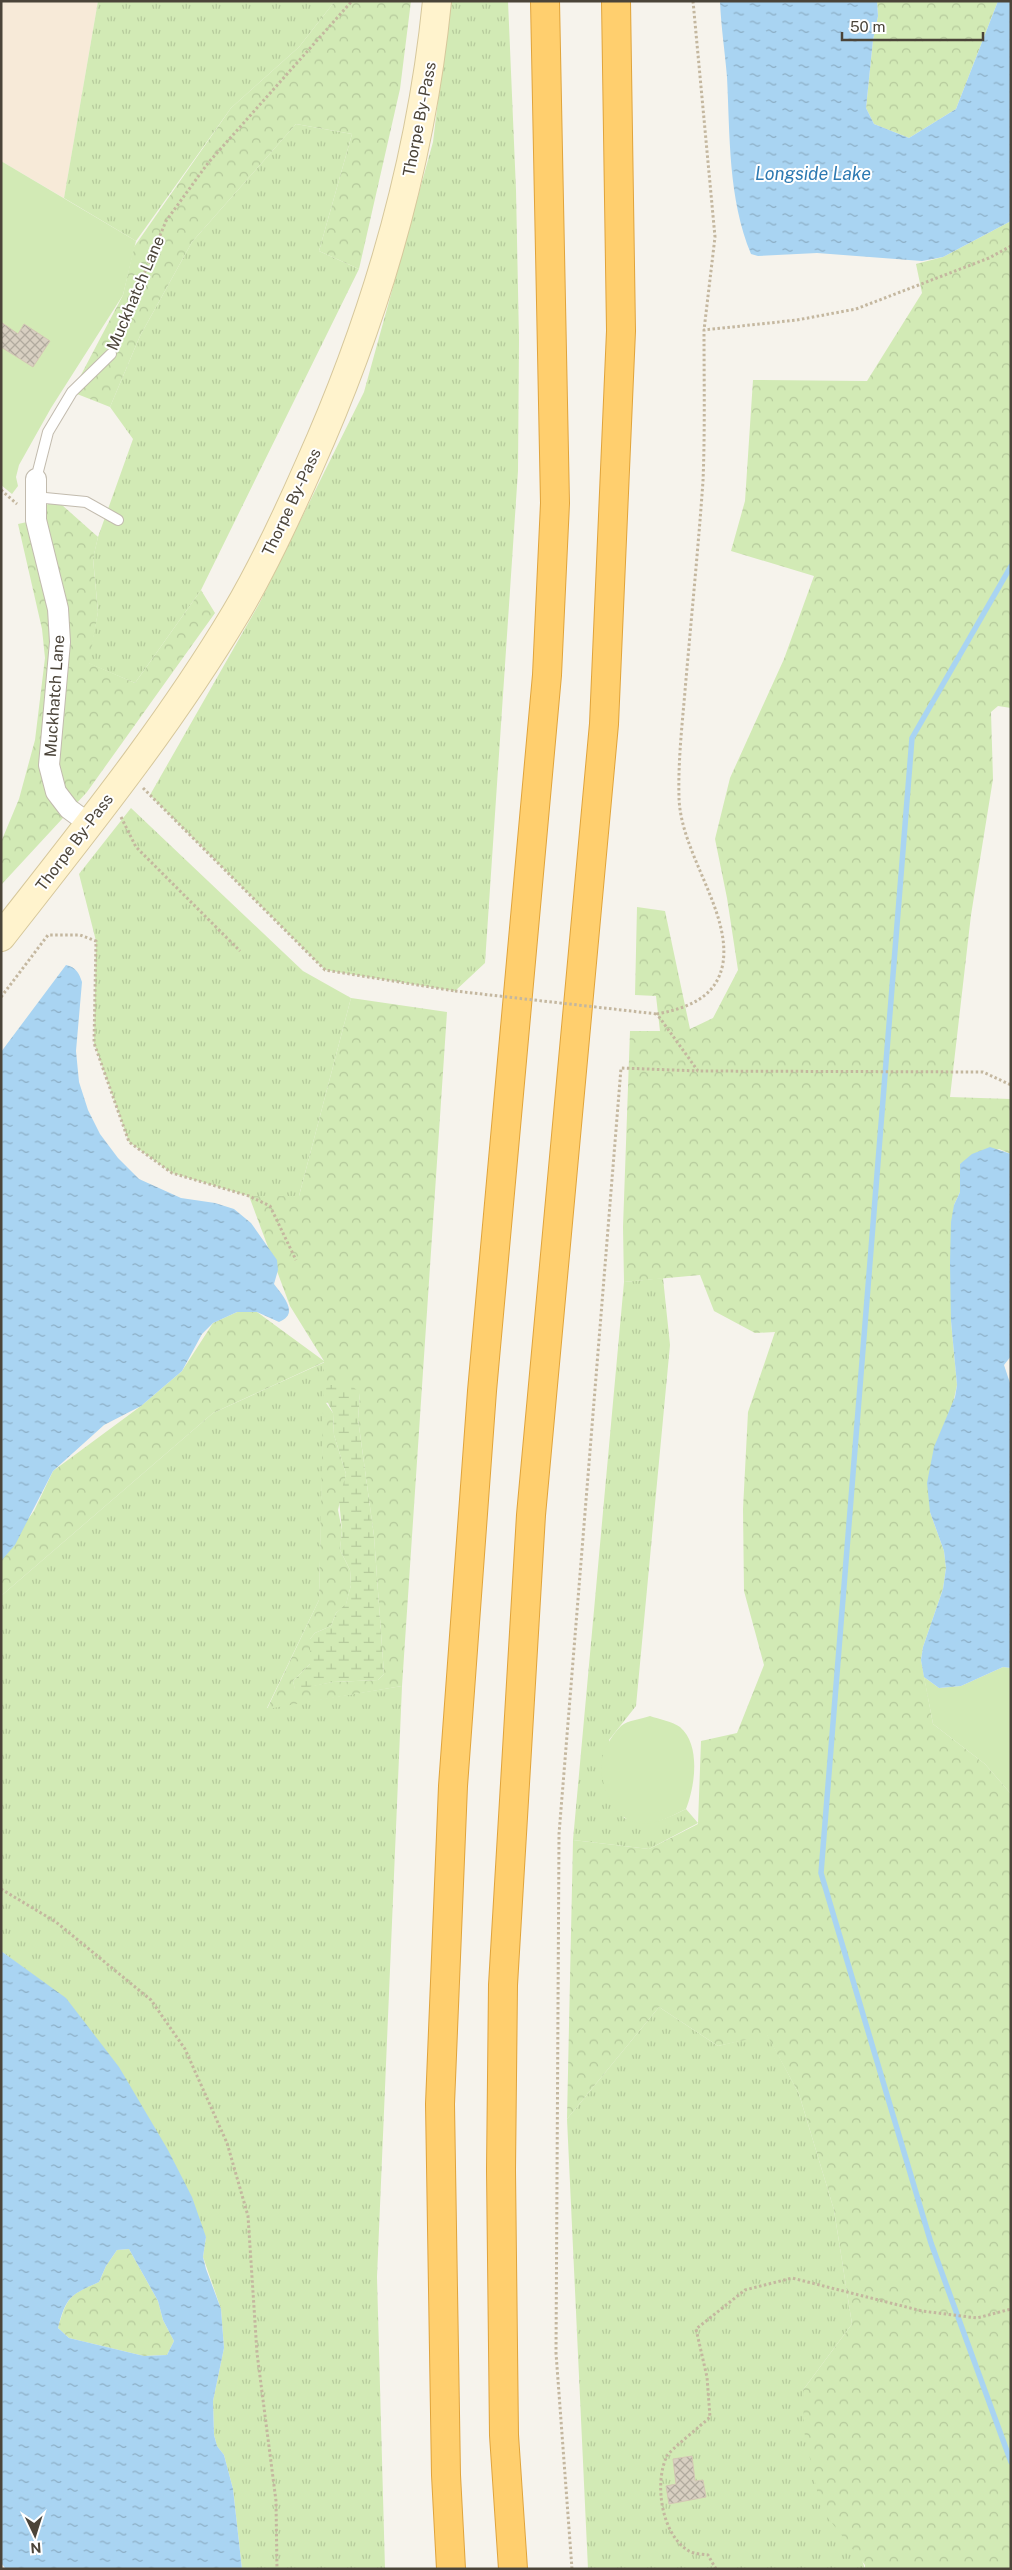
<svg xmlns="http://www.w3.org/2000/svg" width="1012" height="2570" viewBox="0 0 1012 2570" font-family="'Public Sans',sans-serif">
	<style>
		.commercial { fill: #f7ead8 }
		.grass { fill: url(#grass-tufts) }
		.forest { fill: url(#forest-crowns); fill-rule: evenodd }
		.wetland { fill: url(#wetland-marsh) }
		.garden { fill: #d2eab5 }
		.water { fill: url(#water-ripples); fill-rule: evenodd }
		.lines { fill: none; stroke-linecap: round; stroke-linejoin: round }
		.stream { stroke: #a9d4f2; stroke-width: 5.5 }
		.building { fill: url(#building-cross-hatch); stroke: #d3c7b4 }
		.service-casing { stroke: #c2bbae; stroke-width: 12 }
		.minor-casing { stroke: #c2bbae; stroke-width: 22 }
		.secondary-casing { stroke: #d6c79b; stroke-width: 30 }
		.motorway-casing { stroke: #e0a43c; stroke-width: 30 }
		.path { stroke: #c4b79f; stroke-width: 3; stroke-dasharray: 2.5 2.5; stroke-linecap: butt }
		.service { stroke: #fff; stroke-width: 10 }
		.minor { stroke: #fff; stroke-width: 20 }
		.secondary { stroke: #fff3cd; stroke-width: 28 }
		.motorway { stroke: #ffcf6e; stroke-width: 28 }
		.path-bridge { stroke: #c4b79f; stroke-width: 3; stroke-dasharray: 2.5 2.5; stroke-linecap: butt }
		.labels { text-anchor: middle; stroke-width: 4; stroke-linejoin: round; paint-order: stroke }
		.street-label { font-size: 16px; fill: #4b4439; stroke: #fff }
		.water-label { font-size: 18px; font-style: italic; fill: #2e7ab2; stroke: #fff }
	</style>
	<defs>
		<pattern id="grass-tufts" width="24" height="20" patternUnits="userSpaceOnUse" patternTransform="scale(1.25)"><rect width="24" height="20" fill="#d2eab5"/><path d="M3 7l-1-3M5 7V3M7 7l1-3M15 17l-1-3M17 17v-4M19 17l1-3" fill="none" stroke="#b6ca9c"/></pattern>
		<pattern id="forest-crowns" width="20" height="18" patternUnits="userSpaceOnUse" patternTransform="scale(1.25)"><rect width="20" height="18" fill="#d2eab5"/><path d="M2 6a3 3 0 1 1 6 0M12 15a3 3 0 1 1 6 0" fill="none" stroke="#b6ca9c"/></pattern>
		<pattern id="wetland-marsh" width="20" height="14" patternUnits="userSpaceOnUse" patternTransform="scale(1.25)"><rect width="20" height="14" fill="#d2eab5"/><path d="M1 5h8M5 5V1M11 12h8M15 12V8" fill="none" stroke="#b6ca9c"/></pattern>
		<pattern id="water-ripples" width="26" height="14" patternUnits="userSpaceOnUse" patternTransform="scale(1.25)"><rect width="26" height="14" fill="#a9d4f2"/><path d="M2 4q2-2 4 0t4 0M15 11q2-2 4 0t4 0" fill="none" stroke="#8caec5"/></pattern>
		<pattern id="building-cross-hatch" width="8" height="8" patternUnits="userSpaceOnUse" patternTransform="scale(1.25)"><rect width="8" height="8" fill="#d8cfc1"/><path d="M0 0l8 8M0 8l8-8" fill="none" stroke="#b1aa9e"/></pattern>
	</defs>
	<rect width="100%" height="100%" fill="#f6f3ec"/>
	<path class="commercial" d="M1,1h97l-34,197 -63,-37z"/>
	<path class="grass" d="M98,1h237l-36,46 -68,61 -95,133 -72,-43z
		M450,1h58l8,189 3,149 -1,132 -33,492 -30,28 -130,-21 -175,-175 109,-191 105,-212 69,-250z
		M296,124l56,10 -33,117 40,18 -158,321 -66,93 -47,-20 10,-51 -5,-54 5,-21 35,-98 -23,-32 30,-71 52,-94z
		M131,808l172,163 48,27 -52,198h-50l-77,-23 -43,-31 -35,-99 2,-102 -17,-67z
		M663,1278l7,67 -34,361 -27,34 15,78c26,8 38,3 62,-9l12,14 -49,26 -76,-9 51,-558z
		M325,1362l-6,238 -52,108 135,-22 -25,591 8,292h-143l-9,-80 -9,-34 -7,-9 -3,-11 -1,-34 11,-53 -3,-39 -18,-52 3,-20 -184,-270 -21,-16v-355l212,-183z
		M659,2007l59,39 49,-12 32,60 35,116 18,114 -49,66 62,179h-277l-21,-450z"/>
	<path class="forest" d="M335,1h76l-11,88 -41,180 -40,-18 33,-117 -56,-10 -104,118 -52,94 -30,71 -38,-15 51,-97 11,-48 97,-139 68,-61z
		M877,1h121l-42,108 -47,29 -35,-14 -8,-16 7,-68 5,-24z
		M1011,221v487l-13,-2 -7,6 2,67 -22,136 -21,182 61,2v55l-12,-5 -39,15v28l-6,13 -3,116 6,64 -27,127 14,39 2,17 -3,21 -20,58 -2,13 12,64 52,40 26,30v775h-146v-4l-44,-56 -17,-78 -1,-41 49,-66 -18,-114 -35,-116 -32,-59 -49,11 -59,-39 -92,112 6,-279 76,9 49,-25 3,-83 36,-8 27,-68 -20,-74 -1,-82 5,-97 27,-80 -20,1 -41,-22 -14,-36 -76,7 -1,-55 7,-196h30l-4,-35 -21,-1 2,-88 28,4 25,118 23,-11 25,-48 -11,-72 -12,-59 15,-61 54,-119 30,-83 -83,-25 14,-50 8,-121 114,1 55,-88 -6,-29 27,-7z
		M53,497l45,40 -5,22 5,53 -9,51 46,20 66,-93 14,23 -128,179 -86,93v-43l18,-43 16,-59 10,-82 -3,-29 -24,-105 18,-4z
		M351,998l96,14 -45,674 -135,23 52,-109 5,-238 -111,51 -212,183v-39l33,-46 19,-40 88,-65 41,-35 31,-48 24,-11h20l67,49 -34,-55 -41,-110h50zM360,1393l-2,26 16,117 10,138 -6,6 -45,2 -38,7 -2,-8 17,-17v-25l5,-6 16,-7 5,-13 10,-8 5,-20 -1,-15 -10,-20 2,-20 -4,-20 8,-36 -12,-39 -1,-22 -7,-10z
		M129,2249l29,52 5,19 11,21 -7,14 -23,1 -75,-18 -11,-10c9,-31 11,-33 41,-46l7,-16 11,-16z"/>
	<path class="wetland" d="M330,1385h21l9,8 -2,26 16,117 10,138 -6,6 -45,2 -38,8 -2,-9 17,-17v-25l5,-6 16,-7 5,-13 10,-9 5,-19 -1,-15 -10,-20 2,-20 -3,-30 7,-26 -12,-39 -1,-22 -9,-18 1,-6z"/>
	<path class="garden" d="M1,161l135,80 -13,54 -72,113 -32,57 -3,12 2,9 -6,8 -11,-9z
		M1003,1667l8,1v126l-26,-30 -52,-40 -9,-47 15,11 22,-2z
		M650,1716c9,3 23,6 30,11 21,18 15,59 6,82 -13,6 -28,15 -43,15 -27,-1 -41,-34 -42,-57 0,-15 10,-31 20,-41 7,-6 21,-7 29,-10z"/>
	<path class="water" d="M720,1h157l1,15 -5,24 -7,68 8,16 35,14 47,-29 42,-108h13v220l-68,36 -21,4 -105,-8 -59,3 -7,-2c-23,-56 -21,-118 -24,-177 -2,-25 -6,-50 -7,-76z
		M66,965c10,2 13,8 16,17l-6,69 3,31 9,28 12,24 18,24 21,21 42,19 34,5 19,6 17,14 26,37 1,10 -4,14c9,12 26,30 5,38l-22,-10h-20l-24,11 -11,11 -20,37 -41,35 -37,19 -51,46 -38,74 -14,16v-509z
		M990,1147l21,7v202l-7,9 7,21v282l-8,-1 -42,19 -22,2 -15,-11 -3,-17 2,-13 20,-58 3,-21 -2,-17 -14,-39 -3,-29 7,-36 21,-50 2,-12 -6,-64 -1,-58 1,-41 3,-17 6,-13v-28l12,-10z
		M1,1951l65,47 53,69 49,83 24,47 14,40 -3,20 3,12 15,40 3,39 -11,53 1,34 3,11 7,9 9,34 9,80h-236l-5,-6zM129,2249l29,52 5,19 11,21 -7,14 -23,1 -75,-18 -11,-10c8,-31 12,-33 41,-46l7,-16 11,-16z"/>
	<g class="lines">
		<path class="stream" d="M1011,566l-99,172 -91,1135 110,370 80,219"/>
	</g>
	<path class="building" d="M1,322l17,12 6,-10 26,17 -17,26 -32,-20z
		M692,2456l3,25 8,-1 3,17 -37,7 -3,-18 10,-2 -3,-25z"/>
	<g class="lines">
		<defs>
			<path id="service" d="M36,479l12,-47 24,-40 39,-38
				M35,497l51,5 32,18"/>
			<path id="minor" d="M36,479v41l22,89 2,33 -11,123 7,27 13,17 19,14"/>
			<path id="secondary" d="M1,937c82,-105 167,-210 235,-324 28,-47 51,-97 73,-147 66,-147 112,-304 128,-465"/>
			<path id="motorway" d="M451,2569l-5,-94 -6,-371 13,-318 29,-395 65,-716 8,-172 -10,-502
				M513,2569l-9,-134 -3,-265 2,-185 28,-470 73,-791 17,-393 -5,-330"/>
		</defs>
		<use href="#service" class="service-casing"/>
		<use href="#minor" class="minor-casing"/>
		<use href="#secondary" class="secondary-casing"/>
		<use href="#motorway" class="motorway-casing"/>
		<path class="path" d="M693,1l22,236 -11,93
			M1011,246l-22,12 -133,51 -59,11 -93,10c0,50 1,101 -1,151 -5,70 -12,140 -18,210 -3,35 -7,71 -6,106 1,55 52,114 44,166 -6,35 -36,45 -66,51l41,57 285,1 28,13
			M116,342l50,-121 42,-58 144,-162
			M1,490l16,14
			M143,788l182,182 130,21
			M121,817l15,30 104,104
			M1,997l47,-62h32l16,6 -2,102 35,99 43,31 77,23 21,10 26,54
			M1,1889l55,33 95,78 34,49 42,94 21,73 9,137 19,148 1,68
			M572,2569l-16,-216 3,-519 62,-766 77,3
			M716,2569l-8,-14c-6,-1 -14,-1 -19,-4 -28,-16 -35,-69 -22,-95 2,-5 36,-32 43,-39l-3,-40 -11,-48 49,-39 47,-12 130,33 55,7 34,-9"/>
		<use href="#service" class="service"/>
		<use href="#minor" class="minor"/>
		<use href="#secondary" class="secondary"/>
		<use href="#motorway" class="motorway"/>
		<path class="path-bridge" d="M455,991l202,23"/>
	</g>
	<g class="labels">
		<g class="street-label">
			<text transform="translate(419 119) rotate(-79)" y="6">Thorpe By-Pass</text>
			<text transform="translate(135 293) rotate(-67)" y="6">Muckhatch Lane</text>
			<text transform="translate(291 502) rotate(-65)" y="6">Thorpe By-Pass</text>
			<text transform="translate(54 696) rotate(-86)" y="6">Muckhatch Lane</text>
			<text transform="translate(74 842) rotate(-53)" y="6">Thorpe By-Pass</text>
		</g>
		<g class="water-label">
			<text x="813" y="180">Longside Lake</text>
		</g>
	</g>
	<rect width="1012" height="2570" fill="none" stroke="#4b4439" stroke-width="5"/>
	<g transform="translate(35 2535) rotate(176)" stroke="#ffffff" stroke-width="4" paint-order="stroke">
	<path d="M0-4L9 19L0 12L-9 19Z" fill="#4b4439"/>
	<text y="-8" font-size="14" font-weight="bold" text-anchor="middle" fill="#4b4439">N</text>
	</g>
	<path d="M842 32v8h141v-8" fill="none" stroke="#4b4439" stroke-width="2.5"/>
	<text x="850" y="32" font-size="15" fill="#4b4439" stroke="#ffffff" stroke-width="4" paint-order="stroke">50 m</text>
</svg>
